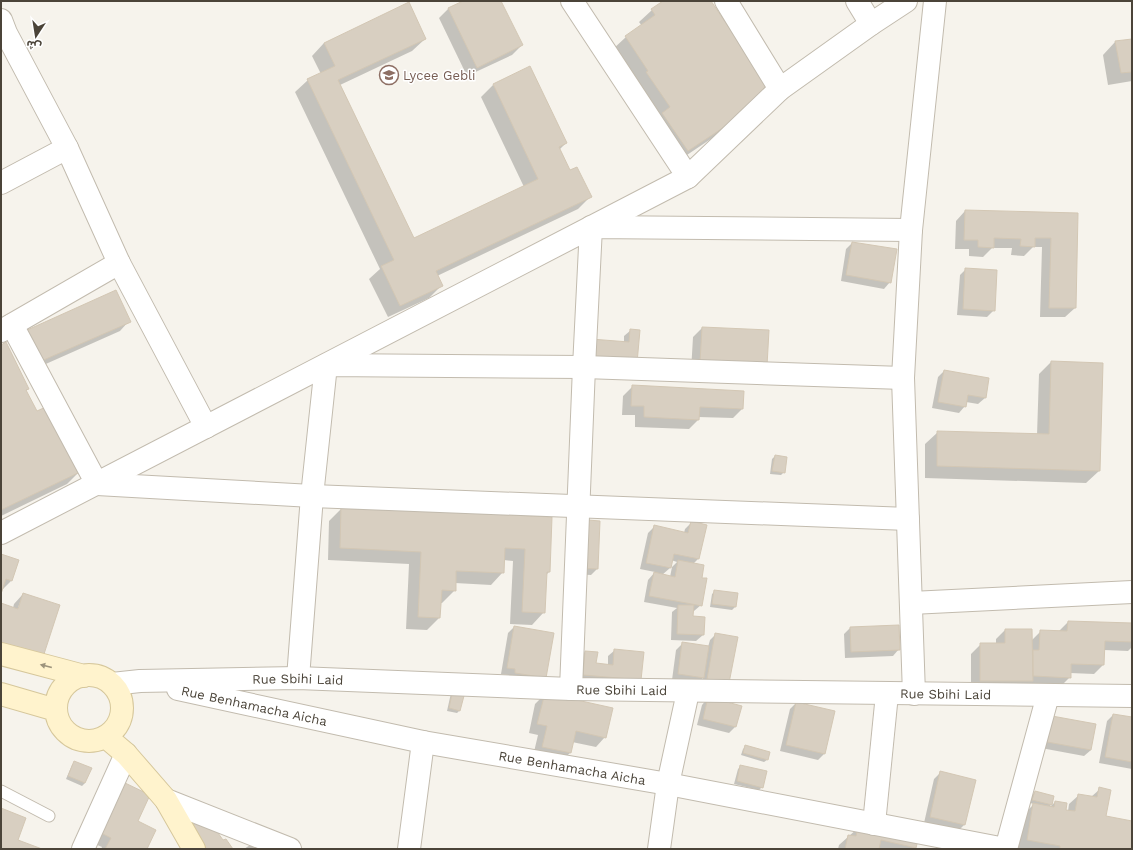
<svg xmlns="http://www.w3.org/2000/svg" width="1133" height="850" viewBox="0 0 1133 850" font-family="'Work Sans','Noto Sans Arabic',sans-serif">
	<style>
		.shadow { fill: #0003; fill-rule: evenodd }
		.building { fill: #d8cfc1; stroke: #d3c7b4 }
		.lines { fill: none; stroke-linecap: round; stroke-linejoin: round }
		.service-casing { stroke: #c2bbae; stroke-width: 13 }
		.minor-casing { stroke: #c2bbae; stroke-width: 24 }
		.tertiary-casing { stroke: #c2bbae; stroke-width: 24 }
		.secondary-casing { stroke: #d6c79b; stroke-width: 24 }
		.service { stroke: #fff; stroke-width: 11 }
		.minor { stroke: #fff; stroke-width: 22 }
		.tertiary { stroke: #fff; stroke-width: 22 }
		.secondary { stroke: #fff3cd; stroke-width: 22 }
		.oneway { fill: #9c937c }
		.labels { text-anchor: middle; stroke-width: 3; stroke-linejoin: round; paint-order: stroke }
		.education-label { font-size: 13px; fill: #785e54; stroke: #fff; text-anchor: start }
		.street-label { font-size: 13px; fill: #4b4439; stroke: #fff }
	</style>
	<rect width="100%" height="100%" fill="#f6f3ec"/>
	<path class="shadow" d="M465,1h35l22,44 -10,10 -45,21 -28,-58 9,-9z
		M665,1h45l50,105 -85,57 -62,-114 13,-12 16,-11 -3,-4 13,-12z
		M425,39l-13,12 -72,34 74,155 110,-53 -43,-90 12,-12 73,58 -7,7 11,22 20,25 -12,12 -141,67 5,9 -13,13 -41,19 -19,-38 11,-10 -85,-177 13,-12 13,-6 -9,-18 12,-13z
		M1132,40v41l-24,4 -5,-30 12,-13z
		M965,211l112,3 -2,94 -10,9h-25l2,-70h-9l-9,9 -13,-1 1,-7h-20l-9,9 -14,-1v-7h-14l1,-28z
		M852,243l38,39 -6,7 -43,-8 5,-32z
		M966,269l28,41 -7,7 -30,-2 3,-40z
		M129,321l-9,10 -90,40 -14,-30z
		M702,328l66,3 -77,40 2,-34z
		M631,330l5,32 -12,-19v-7z
		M1,346l27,43 -2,2 10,22 43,59 -12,12 -66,32z
		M1051,362l48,109 -13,12 -161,-5v-34l13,-12 99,3 2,-61z
		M944,371l44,8 -3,19 -7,6 -12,-2 -1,4 -6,7 -27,-5 6,-31z
		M633,386l109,23 -9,9 -35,-1v3l-9,9 -54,-2v-12h-13l1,-19z
		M775,456l9,16 -3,3 -11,-1 2,-15z
		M342,508l209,10 -2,54 -3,3 -2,37 -12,13 -22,-1 3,-63 -9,-1 -1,12 -12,13 -36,-2v7l-13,13h-2l-1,15 -12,12 -21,-1 3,-65 -81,-4 1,-39z
		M599,522l-2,47 -6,6 -23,-1z
		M691,523l15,3 -8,33 -5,5 7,15 1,26 -7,6h-2v6l12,1 -1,17 -7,6 -25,-1 1,-28 5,-4 -33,-6 4,-22 7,-8 -15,-3 8,-36 7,-7 29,7 1,-4zM671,560l6,2 -5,5 -2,10 -8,-2 8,-7z
		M1,555l11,25 -11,11z
		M715,591l22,3 -2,13 -3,3 -22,-3 2,-13z
		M23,594l-22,61v-51l12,4 1,-4z
		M1068,622l64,2v23l-4,4 -24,-1 -1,15 -9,9 -24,-1v4l-10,10 -89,3v-36l10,-10h15v-5l9,-9 27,10 9,-9 17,1z
		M514,627l31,51 -36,1v-4l-8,-1 7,-41z
		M850,628l49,21 -6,7 -48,2 -1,-24z
		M716,634l12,49 -27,2 2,-7 -6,5 -25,-3 4,-30 6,-6 26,3 2,-7z
		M615,650l25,30 -63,1 2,-23 6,-6 10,12 13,1v-9z
		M453,690l7,20 -3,3 -10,-2 4,-18z
		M545,694l60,43 -9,10 -24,-5 -2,11 -10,9 -27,-6 5,-21 -9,-2 6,-29z
		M708,698l33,9 -6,20 -6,6 -32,-8 5,-20z
		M796,703l38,9 -10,42 -6,6 -38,-9 10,-42z
		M1113,715l19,3v51l-33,-6 8,-42z
		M1046,723l45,27 -7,6 -43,-8z
		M746,746l21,14 -3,2 -23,-7 2,-6z
		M75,762l10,21 -3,3 -16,-7 6,-14z
		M741,766l21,21 -3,3 -25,-6 4,-15z
		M940,773l25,51 -7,7 -34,-8 10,-44z
		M1100,789l5,28 27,5v27h-114l6,-35 10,-10 -4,-1 2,-8 3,-3 18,4 -3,11 5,-5 10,8 3,1 1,-7 10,-9 12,2z
		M114,793l22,28 10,28h-45l1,-2 -12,-5z
		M858,828l57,20 -1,1h-76l1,-4z
		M253,843l4,6h-13z"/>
	<path class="building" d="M463,1h38l22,44 -46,23 -29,-60z
		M663,1h48l63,93 -86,57 -26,-38 8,-6 -24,-35 2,-1 -23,-35 30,-21 -4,-6z
		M409,2l17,37 -88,41 76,158 124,-59 -45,-95 37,-18 37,77 -8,4 11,23 7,-3 15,30 -156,74 7,15 -43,20 -19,-40 13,-6 -87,-181 28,-13 -11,-23z
		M1132,39v33l-11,1 -6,-32z
		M965,210l113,3 -2,95h-27l2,-70h-16v9l-15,-1 1,-7 -27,-1v10l-16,-1v-7h-14z
		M852,242l45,7 -6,34 -45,-8z
		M965,268l32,2 -2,41 -32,-2z
		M116,290l15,32 -92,40 -14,-31z
		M702,327l67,3 -2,36 -67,-4z
		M630,329l10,1 -3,33 -48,-4 2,-20 38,3z
		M6,342l23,47 -3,1 11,21 11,-5 32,66 -79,38v-165z
		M1051,361l52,2 -3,108 -163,-5v-35l112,3z
		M944,370l45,8 -3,20 -18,-3 -2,12 -28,-5z
		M632,385l112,6 -1,18 -43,-2 -1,13 -55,-3v-11h-13z
		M775,455l12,2 -2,16 -13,-2z
		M341,507l211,10 -2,55h-3l-2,41 -23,-1 3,-63 -20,-1 -1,25 -48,-2v20l-14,-1 -2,28 -22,-1 3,-65 -81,-4z
		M576,519l24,2 -2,48 -24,-1z
		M691,521l16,4 -8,34 -25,-5 -3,14 -25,-5 8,-38 34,8z
		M1,554l18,6 -7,21 -6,-2 -5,15z
		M678,560l26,5 -2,13h5l-5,28 -53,-10 5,-24 21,5z
		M714,590l24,3 -2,14 -24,-3z
		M23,593l37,12 -17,52 -42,-14v-40l17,6z
		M678,605h16l-1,11 12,1 -1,18 -27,-1z
		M1068,621l64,2v19l-27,-1 -1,24 -33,-1v14l-38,-2v-26h6l1,-20 27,1z
		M899,625l1,25 -49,2 -1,-25z
		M514,626l40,7 -8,45 -31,-5v-4l-8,-1z
		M1005,629h27l1,52h-53v-38h25z
		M715,633l23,4 -9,46 -22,-4z
		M682,642l27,4 -5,32 -26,-4z
		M614,649l30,3 -3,28 -58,-5 2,-24 13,1 -2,11 17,2z
		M453,689l12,3 -5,19 -11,-3z
		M545,693l68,15 -7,30 -30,-7 -5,22 -29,-6 5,-21 -10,-2z
		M708,697l34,9 -6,21 -33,-8z
		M796,702l39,9 -10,43 -39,-9z
		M1113,714l19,3v45l-27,-5z
		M1052,716l44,8 -5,26 -44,-8z
		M745,745l25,7 -2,8 -25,-7z
		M74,761l18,7 -7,15 -17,-7z
		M740,765l27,6 -4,17 -26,-7z
		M940,771l36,9 -11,45 -35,-8z
		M123,782l27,13 -12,26 18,9 -9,19h-42l6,-11 -12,-6z
		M1099,787l12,3 -5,26 26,5v28h-72v-3l-33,-6 6,-37 21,4 1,-6 12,2 -1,7 9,1 3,-17 19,3z
		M1035,791l19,5 -2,9 -20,-5z
		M1,808l25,10 -8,22 24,9h-41z
		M206,816l17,24 3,-1 7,10h-30l-14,-21z
		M858,827l60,13 -2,8 -35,-8 -2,9h-34l3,-14 8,1z"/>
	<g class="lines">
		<defs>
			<path id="service" d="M1,791l48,25"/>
			<g id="minor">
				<path d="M572,1l116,176"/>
				<path d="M726,1l54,88"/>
				<path d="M857,1l14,23"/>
				<path d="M1,20l5,13 61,115 52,115 87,164"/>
				<path d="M1,183l66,-35"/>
				<path d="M12,325l85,159 215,12 596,23"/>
				<path d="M1,331l118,-68"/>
				<path d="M911,603l221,-11"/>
				<path d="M298,678l14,-182 14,-131 258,2 319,11"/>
				<path id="s1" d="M112,684l28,-3 158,-3 273,11 561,7"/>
				<path id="s2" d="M178,689l245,53 245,42 337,65"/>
				<path d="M571,689l13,-322 7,-140 320,3"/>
				<path d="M914,694l-11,-316 8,-148 24,-229"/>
				<path d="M166,800l124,49"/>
				<path d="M874,824l13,-130"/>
				<path d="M83,849l43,-95"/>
				<path d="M409,849l14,-107"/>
				<path d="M659,849l9,-65 20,-92"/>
				<path d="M1006,849l42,-154"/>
			</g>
			<path id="tertiary" d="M1,533l687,-356 92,-88 91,-65 35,-23"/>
			<path id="secondary" d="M1,654l83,22
				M56 708a33 33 0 1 1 66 0a33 33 0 1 1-66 0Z
				M1,694l55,16
				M106,737l20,17 40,46 28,49"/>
		</defs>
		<use href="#service" class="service-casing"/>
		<use href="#minor" class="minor-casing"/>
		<use href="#tertiary" class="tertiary-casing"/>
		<use href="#secondary" class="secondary-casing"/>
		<use href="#service" class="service"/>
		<use href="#minor" class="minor"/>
		<use href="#tertiary" class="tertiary"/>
		<use href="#secondary" class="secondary"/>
	</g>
	<defs><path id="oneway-solid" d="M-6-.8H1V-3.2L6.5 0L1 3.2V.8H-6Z"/></defs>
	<use class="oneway" href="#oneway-solid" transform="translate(46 666) rotate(-166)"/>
	<defs>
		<symbol id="school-ring" viewBox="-11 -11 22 22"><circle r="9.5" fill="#fff" stroke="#8d6e63" stroke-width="1.5"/><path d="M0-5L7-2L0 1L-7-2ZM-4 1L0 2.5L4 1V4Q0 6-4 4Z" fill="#8d6e63"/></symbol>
	</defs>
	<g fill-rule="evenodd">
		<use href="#school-ring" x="378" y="64" width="22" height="22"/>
	</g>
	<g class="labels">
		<g class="education-label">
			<text x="403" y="80">Lycee Gebli</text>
		</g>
		<g class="street-label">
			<text dy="5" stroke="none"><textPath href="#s1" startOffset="186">Rue Sbihi Laid</textPath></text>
			<text dy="5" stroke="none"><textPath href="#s1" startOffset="510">Rue Sbihi Laid</textPath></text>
			<text dy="5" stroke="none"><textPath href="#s1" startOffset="834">Rue Sbihi Laid</textPath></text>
			<text dy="5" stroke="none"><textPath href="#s2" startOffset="78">Rue Benhamacha Aicha</textPath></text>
			<text dy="5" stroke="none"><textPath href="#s2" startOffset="402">Rue Benhamacha Aicha</textPath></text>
		</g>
	</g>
	<rect width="1133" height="850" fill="none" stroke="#4b4439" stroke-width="4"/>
	<g transform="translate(36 36) rotate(192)" stroke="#ffffff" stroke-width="3" paint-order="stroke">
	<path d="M0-3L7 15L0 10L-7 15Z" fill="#4b4439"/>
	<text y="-6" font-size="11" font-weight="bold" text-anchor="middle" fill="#4b4439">ش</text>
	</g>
</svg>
